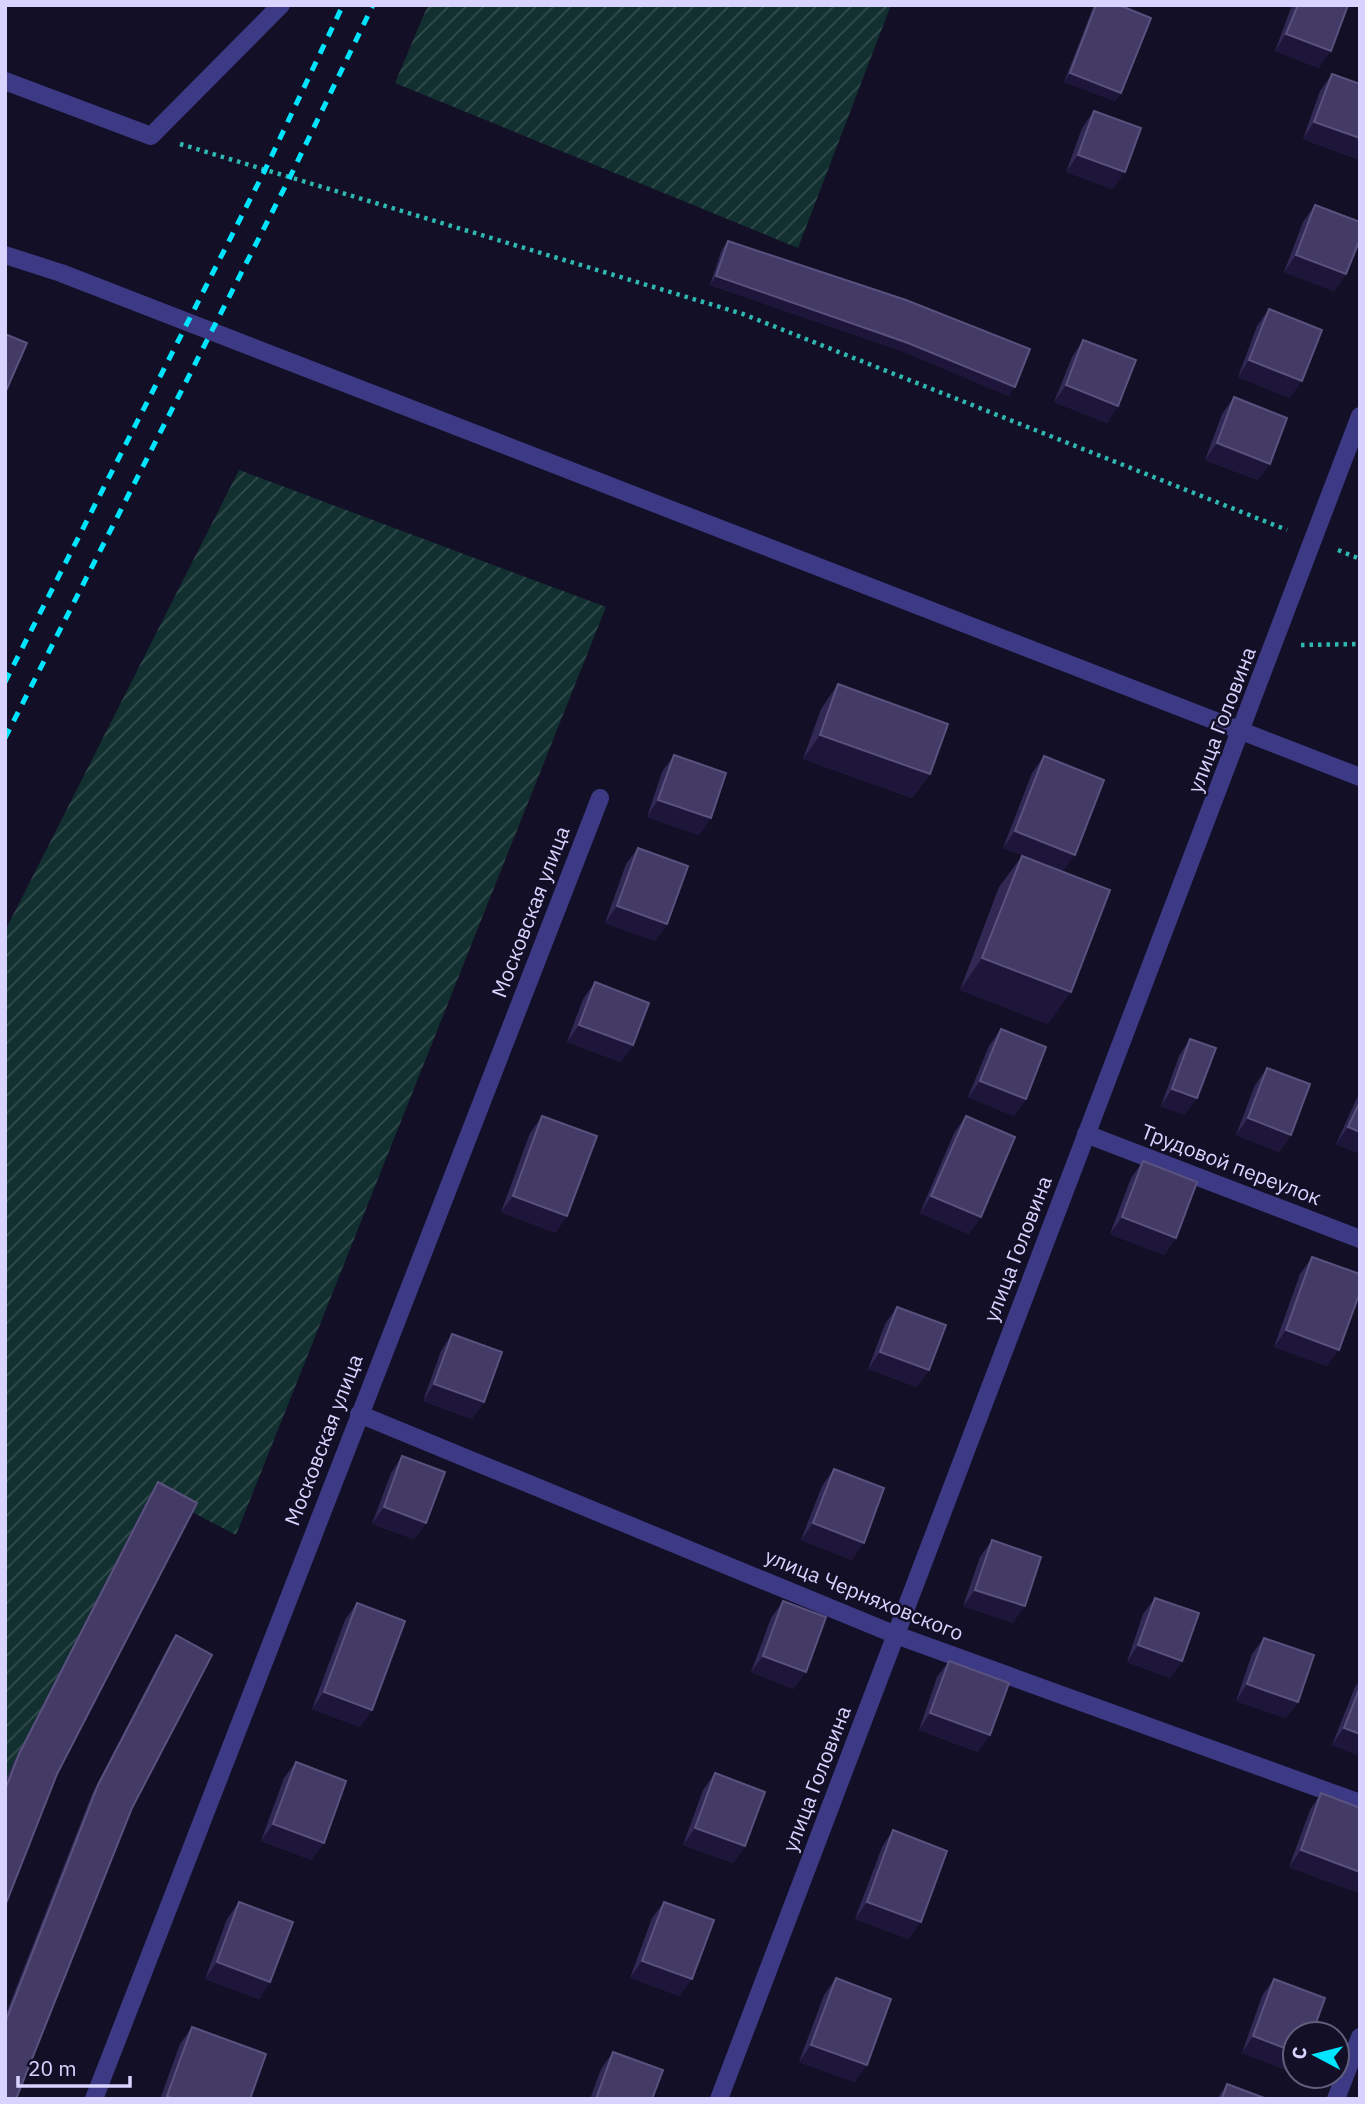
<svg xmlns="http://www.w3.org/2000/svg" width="1365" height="2104" viewBox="0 0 1365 2104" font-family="'IBM Plex Sans',sans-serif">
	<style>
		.garden { fill: url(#garden-furrows) }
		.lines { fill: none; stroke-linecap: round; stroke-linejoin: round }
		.path { stroke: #2fb8b0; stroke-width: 4.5; stroke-dasharray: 3.5 5; stroke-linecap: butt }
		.service { stroke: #3d3a85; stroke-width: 18 }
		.minor { stroke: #3d3a85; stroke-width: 18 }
		.tertiary { stroke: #3d3a85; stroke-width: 18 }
		.rail { stroke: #00e5ff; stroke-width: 5; stroke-dasharray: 10 9; stroke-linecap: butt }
		.wall { fill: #312854 }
		.shaded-wall { fill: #1d163a }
		.building { fill: #433a66; stroke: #5a527e; stroke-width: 2 }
		.labels { text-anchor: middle; stroke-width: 5; stroke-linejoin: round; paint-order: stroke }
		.street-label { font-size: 21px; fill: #d9d4ff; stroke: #130f26 }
	</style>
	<defs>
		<pattern id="garden-furrows" width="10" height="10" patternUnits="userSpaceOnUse" patternTransform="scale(1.75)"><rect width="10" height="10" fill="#12302f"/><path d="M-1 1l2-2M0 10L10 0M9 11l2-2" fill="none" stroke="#344d4e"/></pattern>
	</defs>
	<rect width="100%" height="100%" fill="#130f26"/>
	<path class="garden" d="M428,5h463l-93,243 -403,-165z
		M239,470l367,137 -370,928 -84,-44 -147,292v-852z"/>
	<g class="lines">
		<path class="path" d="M180,144l563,170 544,216
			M1338,550l22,9
			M1301,645l59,-1"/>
		<path class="service" d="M5,81l146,55 130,-131"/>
		<path class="minor" d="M1086,1134l274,105
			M359,1414l537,221 464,168
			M94,2099l506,-1301
			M719,2099l641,-1683
			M1336,2099l24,-62"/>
		<path class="tertiary" d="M5,255l56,18 1299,504"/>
		<path class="rail" d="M5,682l260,-512 78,-165
			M5,738l285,-561 83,-172"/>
	</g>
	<path class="wall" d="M1094,5h25l2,88 -6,8 -51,-19z
		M1292,5h6l21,63 -44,-17z
		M1332,74l28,10v76l-57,-21 17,-48z
		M1094,111l19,78 -47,-17 16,-44z
		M1315,205l31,69 -12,17 -50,-19 19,-50z
		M728,241l281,155 -107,-45 -192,-66 12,-36z
		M1269,309l21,89 -52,-21 19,-51z
		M1083,340l35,66 -11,17 -53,-21 18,-45z
		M1234,397l24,83 -53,-20 17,-46z
		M838,684l92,90 -18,24 -109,-39 18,-50z
		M674,755l37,63 -12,17 -52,-18 15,-45z
		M1044,756l19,115 -60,-23 29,-75z
		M638,848l29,76 -12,17 -50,-18 21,-59z
		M1022,856l26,168 -88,-34 39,-103z
		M595,982l38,63 -12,17 -54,-20 16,-43z
		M1001,1029l25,70 -12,17 -46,-19 21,-51z
		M1190,1039l-5,76 -24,-9 18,-50z
		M1267,1068l24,67 -12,17 -43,-17 19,-50z
		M1360,1091v63l-24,-10z
		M542,1116l14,117 -55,-21 29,-79z
		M966,1116l3,118 -49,-21 34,-80z
		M1143,1161l33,77 -12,17 -54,-21 21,-56z
		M1312,1257l15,109 -53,-19 26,-73z
		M897,1307l32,63 -12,17 -49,-18 17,-45z
		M452,1334l32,68 -12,17 -49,-18 18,-50z
		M402,1456l24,67 -12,16 -42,-15 19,-51z
		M834,1469l18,91 -51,-20 21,-54z
		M158,1482l-153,424v-123l8,-20 139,-272z
		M992,1540l21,83 -50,-17 17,-49z
		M1155,1598l27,63 -12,17 -43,-16 16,-48z
		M783,1601l11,88 -43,-17 20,-54z
		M357,1603l15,107 -12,17 -48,-18 33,-89z
		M176,1635l-44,173 -127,291v-83l87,-222 78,-151z
		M1264,1638l34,64 -12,16 -50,-17 16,-47z
		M949,1661l29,91 -59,-22 18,-53z
		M1360,1680v76l-28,-11 23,-58z
		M296,1762l16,98 -51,-19 23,-63z
		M715,1773l30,73 -12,17 -50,-18 20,-55z
		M1321,1793l39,15 -1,85 -70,-26 21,-57z
		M893,1830l16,109 -54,-20 27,-72z
		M239,1902l31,80 -11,17 -54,-20 22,-60z
		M664,1902l16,94 -50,-18 22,-60z
		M836,1978l19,104 -56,-20 25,-67z
		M1274,1979l18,93 -50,-19 20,-57z
		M192,2027l58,72h-90l20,-55z
		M613,2052l39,47h-62l11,-30z
		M1227,2084l40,15h-50z"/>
	<path class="shaded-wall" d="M1286,34l45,17 -12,17 -44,-17z
		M1070,73l51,20 -6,8 -51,-19z
		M1314,122l46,16v22l-57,-21z
		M1078,155l47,17 -12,17 -47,-17z
		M1296,255l50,19 -12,17 -50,-19z
		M716,276l192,67 107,44 -6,9 -107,-45 -192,-66z
		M1249,360l53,21 -12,17 -52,-21z
		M1066,385l52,21 -11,17 -53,-21z
		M1217,443l53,21 -12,16 -53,-20z
		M820,735l110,39 -18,24 -109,-39z
		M658,800l53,18 -12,17 -52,-18z
		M1015,831l60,24 -12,16 -60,-23z
		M617,906l50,18 -12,17 -50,-18z
		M982,958l89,34 -23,32 -88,-34z
		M579,1025l54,20 -12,17 -54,-20z
		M980,1081l46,18 -12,17 -46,-19z
		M1172,1089l25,9 -12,17 -24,-9z
		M1248,1118l43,17 -12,17 -43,-17z
		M1348,1127l12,5v22l-24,-10z
		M513,1196l54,20 -11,17 -55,-21z
		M931,1196l50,21 -12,17 -49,-21z
		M1122,1217l54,21 -12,17 -54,-21z
		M1286,1330l53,20 -12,16 -53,-19z
		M880,1352l49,18 -12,17 -49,-18z
		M434,1384l50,18 -12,17 -49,-18z
		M384,1507l42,16 -12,16 -42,-15z
		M813,1523l51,20 -12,17 -51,-20z
		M975,1590l50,16 -12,17 -50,-17z
		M1138,1645l44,16 -12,17 -43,-16z
		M763,1656l43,16 -12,17 -43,-17z
		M1247,1684l51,18 -12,16 -50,-17z
		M324,1692l48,18 -12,17 -48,-18z
		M930,1713l60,22 -12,17 -59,-22z
		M1344,1728l16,6v22l-28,-11z
		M273,1824l51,19 -12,17 -51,-19z
		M695,1828l50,18 -12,17 -50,-18z
		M1301,1850l59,22 -1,21 -70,-26z
		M867,1902l54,20 -12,17 -54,-20z
		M642,1961l50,18 -12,17 -50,-18z
		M217,1962l53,20 -11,17 -54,-20z
		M1253,2036l42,16v15l-3,5 -50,-19z
		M811,2045l56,20 -12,17 -56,-20z"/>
	<path class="building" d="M1096,5h23l32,13 -30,75 -51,-20z
		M1298,5h50l-17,46 -45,-17z
		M1332,74l28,10v54l-46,-16z
		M1094,111l47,17 -16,44 -47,-17z
		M1315,205l45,17v17l-14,35 -50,-19z
		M728,241l178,59 124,49 -15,38 -107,-44 -192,-67z
		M1269,309l53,21 -20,51 -53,-21z
		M5,334l22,9 -22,50z
		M1083,340l53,20 -18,46 -52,-21z
		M1234,397l53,21 -17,46 -53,-21z
		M838,684l110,40 -18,50 -110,-39z
		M674,755l52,18 -15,45 -53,-18z
		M1044,756l60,24 -29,75 -60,-24z
		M638,848l50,18 -21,58 -50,-18z
		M1022,856l88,34 -39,102 -89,-34z
		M595,982l54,21 -16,42 -54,-20z
		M1001,1029l45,18 -20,52 -46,-18z
		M1190,1039l26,9 -19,50 -25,-9z
		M1267,1068l43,16 -19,51 -43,-17z
		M1360,1101v31l-12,-5z
		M542,1116l55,20 -30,80 -54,-20z
		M966,1116l49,21 -34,80 -50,-21z
		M1143,1161l54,21 -21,56 -54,-21z
		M1312,1257l48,17v18l-21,58 -53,-20z
		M897,1307l49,18 -17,45 -49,-18z
		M452,1334l50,18 -18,50 -50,-18z
		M402,1456l43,16 -19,51 -42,-16z
		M834,1469l50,19 -20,55 -51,-20z
		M158,1482l39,21 -140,271 -52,132v-116l14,-36z
		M992,1540l49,17 -16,49 -50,-16z
		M1155,1598l44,15 -17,48 -44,-16z
		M783,1601l43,16 -20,55 -43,-16z
		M357,1603l48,18 -33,89 -48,-18z
		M176,1635l36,20 -80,153 -116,291h-11v-76l93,-238z
		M1264,1638l50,17 -16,47 -51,-18z
		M949,1661l60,22 -19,52 -60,-22z
		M1360,1687v47l-16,-6z
		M296,1762l50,19 -22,62 -51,-19z
		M715,1773l50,19 -20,54 -50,-18z
		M1321,1793l39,15v64l-59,-22z
		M893,1830l54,21 -26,71 -54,-20z
		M239,1902l54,20 -23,60 -53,-20z
		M664,1902l50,18 -22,59 -50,-18z
		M836,1978l55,21 -24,66 -56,-20z
		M1274,1979l51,19 -13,36h-17v18l-42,-16z
		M192,2027l74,27 -16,45h-76l-7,-3z
		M613,2052l50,18 -11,29h-56z
		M1227,2084l40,15h-45z"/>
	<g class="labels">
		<g class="street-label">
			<text transform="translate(1222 720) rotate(-69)" y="7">улица Головина</text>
			<text transform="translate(531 912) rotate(-69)" y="7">Московская улица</text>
			<text transform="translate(1231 1165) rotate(21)" y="7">Трудовой переулок</text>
			<text transform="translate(1018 1249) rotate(-69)" y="7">улица Головина</text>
			<text transform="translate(324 1440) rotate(-69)" y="7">Московская улица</text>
			<text transform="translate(864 1595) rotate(22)" y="7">улица Черняховского</text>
			<text transform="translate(817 1779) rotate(-69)" y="7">улица Головина</text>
		</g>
	</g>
	<rect width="1365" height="2104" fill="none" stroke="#d9d4ff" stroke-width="14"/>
	<g transform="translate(1316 2055) rotate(277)"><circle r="33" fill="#130f26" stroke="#625e7d" stroke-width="2"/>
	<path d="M0-5L12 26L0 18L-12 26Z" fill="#00e5ff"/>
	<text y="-10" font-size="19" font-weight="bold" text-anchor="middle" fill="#d9d4ff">С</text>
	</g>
	<path d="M18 2076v10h112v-10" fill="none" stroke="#d9d4ff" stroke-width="3.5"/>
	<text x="28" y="2076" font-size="21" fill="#d9d4ff" stroke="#130f26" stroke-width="5" paint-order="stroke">20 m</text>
</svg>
